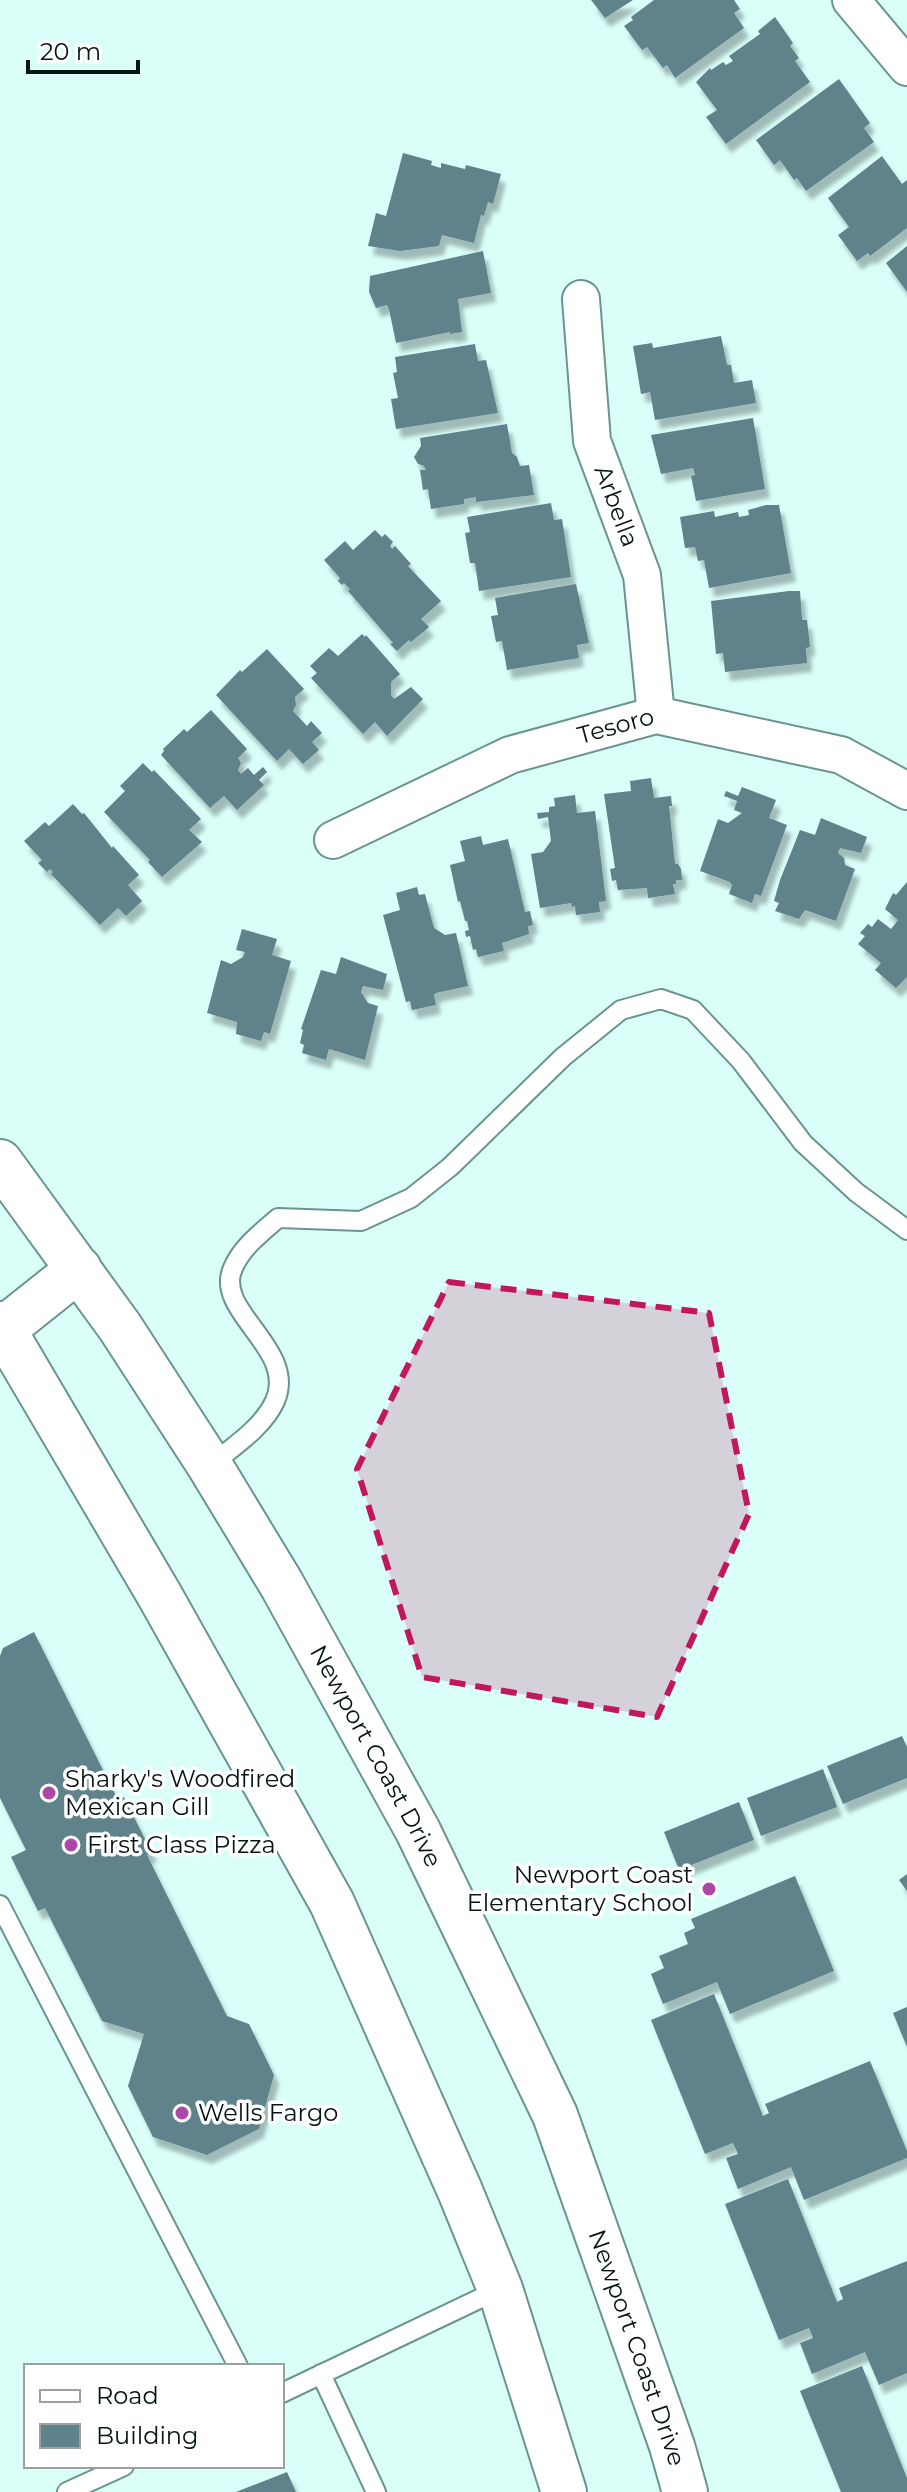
<svg xmlns="http://www.w3.org/2000/svg" width="907" height="2492" viewBox="0 0 907 2492" font-family="Montserrat,sans-serif">
	<style>
		.building { fill: #5e828b; filter: url(#shadow) }
		.lines { fill: none; stroke-linecap: round; stroke-linejoin: round }
		.service-casing { stroke: #69958e; stroke-width: 22 }
		.minor-casing { stroke: #69958e; stroke-width: 40 }
		.secondary-casing { stroke: #69958e; stroke-width: 48 }
		.primary-casing { stroke: #69958e; stroke-width: 48 }
		.service { stroke: #fff; stroke-width: 18 }
		.minor { stroke: #fff; stroke-width: 36 }
		.secondary { stroke: #fff; stroke-width: 44 }
		.primary { stroke: #fff; stroke-width: 44 }
		.marked { fill: #c2185b; fill-opacity: 0.2; stroke: #c2185b; stroke-width: 6; stroke-dasharray: 16 10; stroke-linejoin: round }
		.poi-dot { fill: #ae45a8; stroke: #fff; stroke-width: 3 }
		.labels { text-anchor: middle; stroke-width: 7; stroke-linejoin: round; paint-order: stroke }
		.street-label { font-size: 24px; fill: #051513; stroke: #fff }
		.poi-label { font-size: 24px; fill: #051513; stroke: #fff; text-anchor: start }
	</style>
	<defs>
		<filter id="shadow"><feDropShadow dx="5" dy="9" stdDeviation="2" flood-color="#0004"/></filter>
	</defs>
	<rect width="100%" height="100%" fill="#dafff9"/>
	<path class="building" d="M591,0h42l-28,18z
		M654,0h80l6,9 -6,4 10,15 -69,50 -8,-13 -4,3 -16,-21 -5,3 -18,-24 9,-6 -2,-3z
		M775,17l18,26 -3,3 9,12 -4,3 15,21 -84,62 -20,-27 11,-7 -21,-28 14,-14 1,2 12,-8 3,3 7,-4 -4,-5 31,-22 -2,-3z
		M839,79l31,44 -6,5 10,14 -68,49 -9,-13 -3,2 -14,-20 -6,5 -18,-25z
		M403,153l29,8 -1,4 10,3v-5l24,6 1,-4 35,9 -8,30 -5,-2 -4,14 -3,-1 -7,28 -32,-8 -3,11 -39,5 -32,-5 8,-33 10,3z
		M882,156l20,28 5,-4v48l-37,28 -2,-3 -11,8 -19,-26 11,-8 -21,-29z
		M907,246v46l-21,-29z
		M483,251l8,42 -33,6 4,33 -12,2v-2l-54,11 -7,-34 -2,-4 -11,3 -7,-16 1,-16z
		M721,336l6,29h4l3,18 18,-3 4,23 -101,17 -5,-28 -9,2 -8,-48 19,-3 1,5z
		M475,344l3,17 8,-1 12,53 -102,16 -5,-30 7,-1 -5,-25 4,-1 -2,-15z
		M753,418l12,71 -69,12 -5,-25 4,-1 -2,-7 -32,6 -10,-39z
		M507,424l5,29 5,4 3,9 9,-1 5,30 -58,7v-5l-12,2v5l-33,5 -3,-20 -5,1 -3,-20h6l-2,-4 -6,-2 -4,-7 7,-11 -1,-8z
		M551,503l3,17 8,-1 9,58 -92,14 -4,-28h-5l-5,-30 5,-1 -3,-15z
		M766,505h13l12,68 -82,15 -5,-28 -6,1 -3,-14 -10,1 -5,-31 34,-6 1,6 23,-5 1,5 10,-2 -1,-5z
		M375,530l7,7 3,-3 8,8 -3,4 2,3 3,-3 16,18 -3,2 33,35 -20,18 8,8 -18,15 -2,-2 -12,11 -7,-7 3,-1 -45,-52 2,-2 -6,-6 -2,2 -4,-4 2,-3 -16,-18 21,-19 8,9z
		M576,584l13,59 -12,2 2,13 -72,12 -5,-29 -6,1 -5,-26 7,-1 -3,-17z
		M789,591h11l2,29h5l3,27 -4,1 1,15 -82,9 -2,-19 -7,1 -5,-53z
		M362,634l3,3 1,-2 34,39 -9,8v13l3,4 17,-12 12,12 -36,37 -12,-14 -12,12 -52,-56 6,-5 -7,-7 19,-18 9,8z
		M267,649l37,40 -9,8 1,8 -3,6 14,15 4,-5 11,12 -10,9 7,8 -16,14 -14,-15 -12,12 -61,-66 24,-25 2,2z
		M211,710l36,39 -9,9 3,5 -3,7 3,4 7,-6 6,7 9,-8 4,5 -8,8 5,5 -27,25 -13,-14 -14,12 -49,-53 3,-4 -1,-2 21,-20 3,3z
		M143,763l9,9 2,-2 47,49 -12,11 13,12 -40,35 -14,-15 2,-2 -46,-48 21,-21 -5,-5z
		M651,778l3,20 17,-2 1,10h-3l6,58h3l3,5 1,11h-6v4h-3l2,10 -27,4 -1,-10 -29,2 -2,-10 -4,1 -2,-12 5,-1 -11,-74 27,-3 -1,-10z
		M742,787l34,13 -7,18 18,7 -26,71 -6,-2 -3,9 -23,-9 3,-9 -2,-3 -30,-11 18,-52 10,4 14,-10 -8,-3 3,-9 -13,-5 2,-5 12,5z
		M575,795l2,18 18,-2 11,90 -7,1 1,10 -24,3 -1,-9 -3,1 -1,-4 -31,5 -9,-54 12,-2 8,-11 -3,-24 -10,2 -1,-6 12,-1v-5l6,-1 -1,-8z
		M73,804l9,10 2,-1 28,35 1,-2 26,29 -11,10 14,16 -16,15 -8,-8 -18,17 -49,-51 2,-2 -3,-3 -3,3 -9,-9 4,-3 -18,-19 21,-19 4,4z
		M821,818l46,19 -6,16 -21,-5 -2,5 6,5 1,7 10,4 -19,52 -31,-11 -6,9 -24,-8 4,-8 -5,-2 6,-21 20,-50 15,5z
		M481,836l2,9 25,-6 17,73 5,-1 3,14 -5,1 1,8 -27,9 2,8 -26,6 -2,-8 -3,1 -3,-14 -4,1 -1,-6 4,-1 -2,-9h-2l-5,-20 -2,1 -8,-37 15,-4 -5,-20z
		M907,882v95l-11,11 -21,-18 6,-7 -23,-19 7,-8 -5,-3 8,-9 4,3 6,-8 13,10 7,-9 -13,-11 8,-16 3,2z
		M417,887l2,8 6,-1 9,34 11,7 11,-2 12,53 -32,7 -2,2 2,10 -24,5 -2,-9 -4,1 -23,-87 17,-5 -4,-17z
		M242,929l35,10 -5,16 19,6 -21,73 -6,-2 -3,9 -25,-7 1,-12 -30,-9 14,-53 10,4 12,-7 2,-5 -9,-2z
		M341,957l46,17 -4,16 -20,-4 -2,6 7,11 10,3 -13,54 -36,-11 -3,11 -24,-7 2,-8 -4,-2 3,-13 -2,-1 20,-59 15,4z
		M34,1632l84,168 6,-3 28,56 -5,2 80,161 22,8 25,51 -15,54 -52,26 -54,-18 -25,-51 16,-52 -42,-13 -57,-113 -7,3 -27,-54 15,-7 -26,-52v-142l3,-8z
		M902,1736l5,11v31l-64,26 -16,-38z
		M823,1769l14,38 -76,29 -14,-38z
		M739,1802l15,38 -75,30 -15,-38z
		M907,1874v17l-8,-11z
		M795,1876l39,95 -104,43 -13,-32 -54,22 -12,-30 13,-6 -5,-12 29,-12 -4,-11 11,-5 -4,-9z
		M714,1994l49,122 6,-3 -4,-9 105,-43 37,90v7l-103,42 -13,-33 -53,22 -12,-31 12,-4 -5,-11 -28,11 -54,-134z
		M907,2007v40l-14,-34z
		M788,2179l49,123 6,-3 -4,-11 68,-27v112l-28,12 -14,-33 -53,22 -12,-31 13,-5 -4,-10 -30,12 -54,-136z
		M862,2366l45,112v14h-66l-41,-101z
		M287,2472l9,20h-60z"/>
	<g class="lines">
		<defs>
			<path id="service" d="M210,1466c22,-19 52,-37 65,-65 23,-52 -62,-90 -42,-133 9,-21 28,-35 45,-50l83,3 50,-23 39,-31 113,-110 58,-47 40,-11 32,11 48,51 62,82 53,49 51,38
				M0,1905l238,461
				M321,2374l55,118
				M282,2393l218,-104
				M67,2492l57,-26"/>
			<g id="minor">
				<path d="M851,0l56,67"/>
				<path id="s1" d="M581,299l11,142 50,134 14,140"/>
				<path id="s2" d="M333,840l177,-85 146,-40 185,40 66,36"/>
			</g>
			<path id="secondary" d="M0,1332l79,-63"/>
			<g id="primary">
				<path id="s3" d="M0,1162l120,165 90,139 72,119 136,246 137,284 117,331 13,46"/>
				<path d="M0,1324l160,272 172,307 128,288 40,98 64,203"/>
			</g>
		</defs>
		<use href="#service" class="service-casing"/>
		<use href="#minor" class="minor-casing"/>
		<use href="#secondary" class="secondary-casing"/>
		<use href="#primary" class="primary-casing"/>
		<use href="#service" class="service"/>
		<use href="#minor" class="minor"/>
		<use href="#secondary" class="secondary"/>
		<use href="#primary" class="primary"/>
	</g>
	<path class="marked" d="M449,1282l260,31 40,201 -92,203 -235,-40 -65,-208z"/>
	<g class="poi-dot">
		<circle cx="49" cy="1793" r="8"/>
		<circle cx="71" cy="1845" r="8"/>
		<circle cx="709" cy="1889" r="8"/>
		<circle cx="182" cy="2113" r="8"/>
	</g>
	<g class="labels">
		<g class="street-label">
			<text dy="8" stroke="none"><textPath href="#s1" startOffset="212">Arbella</textPath></text>
			<text dy="8" stroke="none"><textPath href="#s2" startOffset="306">Tesoro</textPath></text>
			<text dy="8" stroke="none"><textPath href="#s3" startOffset="704">Newport Coast Drive</textPath></text>
			<text dy="8" stroke="none"><textPath href="#s3" startOffset="1352">Newport Coast Drive</textPath></text>
		</g>
		<g class="poi-label">
			<text x="65" y="1787">Sharky's Woodfired<tspan x="65" dy="28">Mexican Gill</tspan></text>
			<text x="87" y="1853">First Class Pizza</text>
			<text x="693" y="1883" text-anchor="end">Newport Coast<tspan x="693" dy="28">Elementary School</tspan></text>
			<text x="198" y="2121">Wells Fargo</text>
		</g>
	</g>
	<rect x="24" y="2364" width="260" height="104" fill="#ffffff" stroke="#9ba1a1" stroke-width="2"/>
	<rect x="40" y="2390" width="40" height="12" fill="#ffffff" stroke="#9ba1a1" stroke-width="2"/>
	<text x="96" y="2404" font-size="24" fill="#051513">Road</text>
	<rect x="40" y="2424" width="40" height="24" fill="#5e828b" stroke="#9ba1a1" stroke-width="2"/>
	<text x="96" y="2444" font-size="24" fill="#051513">Building</text>
	<path d="M28 60v12h110v-12" fill="none" stroke="#051513" stroke-width="4"/>
	<text x="40" y="60" font-size="24" fill="#051513" stroke="#ffffff" stroke-width="6" paint-order="stroke">20 m</text>
</svg>
